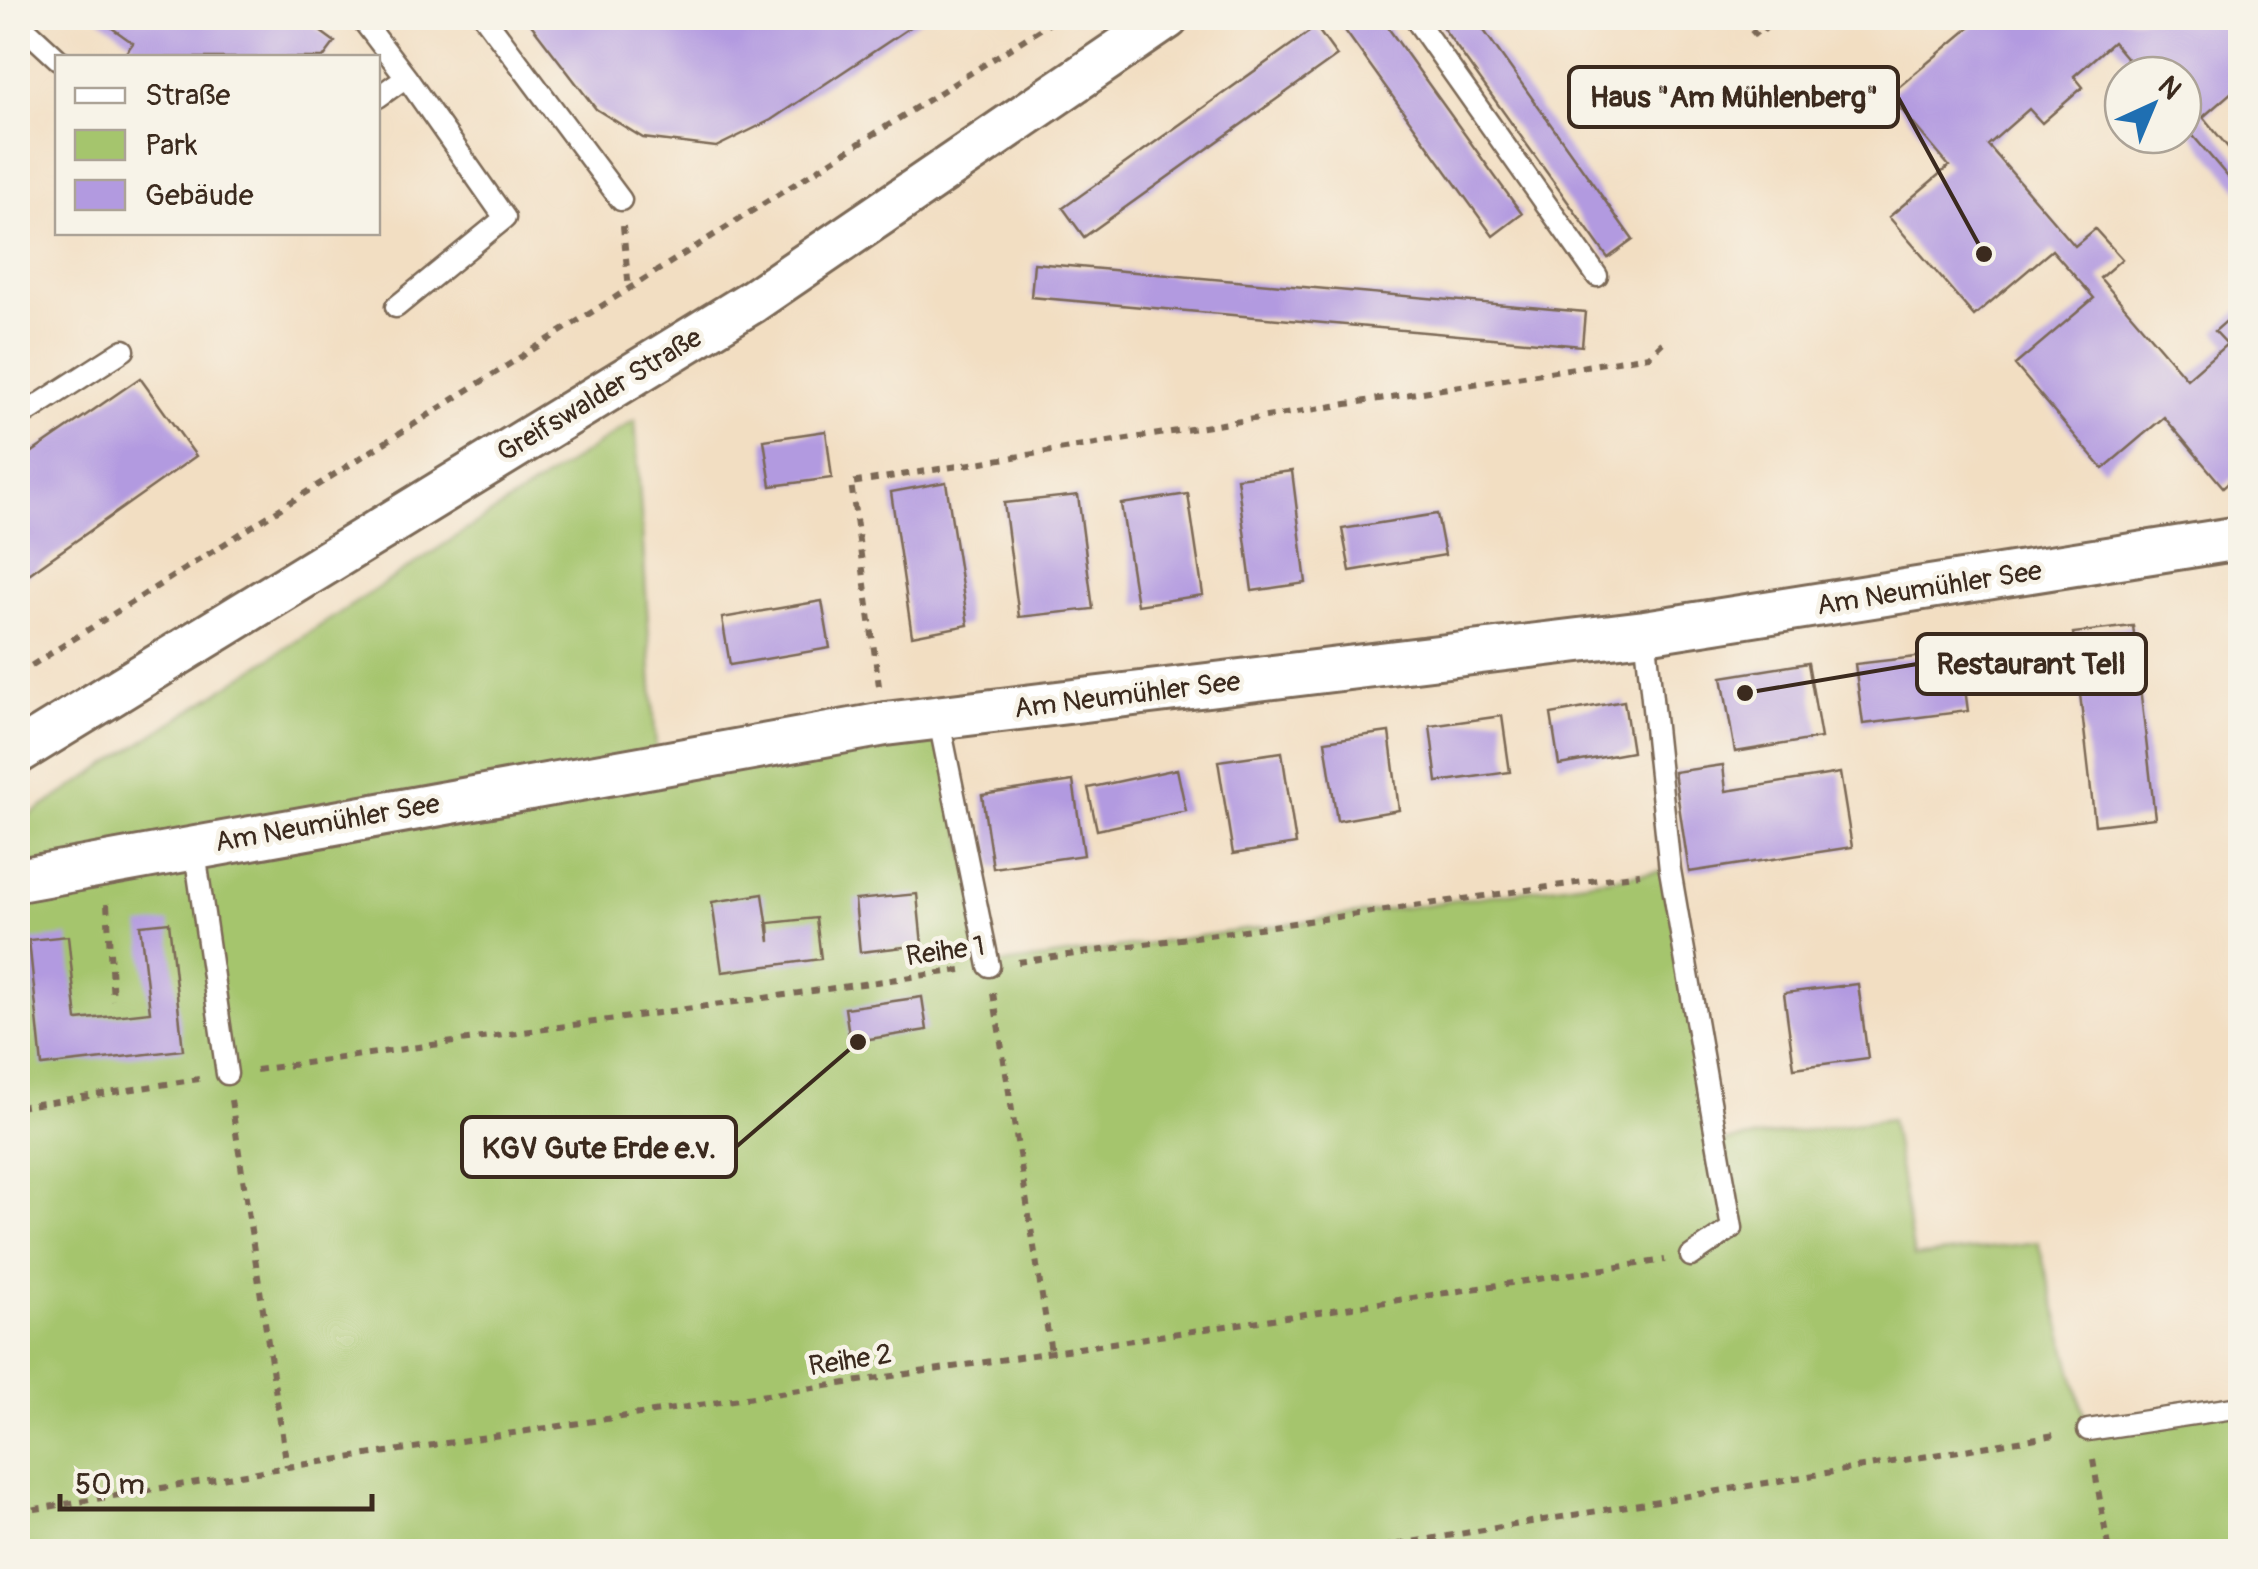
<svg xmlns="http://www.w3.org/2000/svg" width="2258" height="1569" viewBox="0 0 2258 1569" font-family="Pangolin,sans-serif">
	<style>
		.green { fill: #a5c56d; stroke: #707846; stroke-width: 2.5 }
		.building { fill: #b29ae0 }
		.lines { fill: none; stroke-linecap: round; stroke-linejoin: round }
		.lane-casing { stroke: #7b6957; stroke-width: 25 }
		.street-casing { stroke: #7b6957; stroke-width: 48 }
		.path { stroke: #7b6957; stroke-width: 6; stroke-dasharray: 8 8; stroke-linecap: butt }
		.lane { stroke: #fff; stroke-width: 20 }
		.street { stroke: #fff; stroke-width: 42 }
		.labels { text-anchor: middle; stroke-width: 9; stroke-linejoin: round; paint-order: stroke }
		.street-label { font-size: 28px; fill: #3b2a1e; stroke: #f7f3e8 }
		.leader { fill: none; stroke: #3b2a1e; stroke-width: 4 }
		.callout-dot { fill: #3b2a1e; stroke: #f7f3e8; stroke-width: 4 }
		.callout { fill: #f7f3e8; stroke: #3b2a1e; stroke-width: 4 }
		.callout-label { font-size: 30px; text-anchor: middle; font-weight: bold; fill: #3b2a1e }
	</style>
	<rect width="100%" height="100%" fill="#f7f3e8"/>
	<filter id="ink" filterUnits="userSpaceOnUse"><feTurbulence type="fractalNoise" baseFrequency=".01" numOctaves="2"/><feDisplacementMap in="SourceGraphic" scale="20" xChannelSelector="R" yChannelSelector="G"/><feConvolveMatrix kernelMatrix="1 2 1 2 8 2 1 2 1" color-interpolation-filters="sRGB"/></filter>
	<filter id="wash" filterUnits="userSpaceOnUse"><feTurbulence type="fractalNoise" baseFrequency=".0048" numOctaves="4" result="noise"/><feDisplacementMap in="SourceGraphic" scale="40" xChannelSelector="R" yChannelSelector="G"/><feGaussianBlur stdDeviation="2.25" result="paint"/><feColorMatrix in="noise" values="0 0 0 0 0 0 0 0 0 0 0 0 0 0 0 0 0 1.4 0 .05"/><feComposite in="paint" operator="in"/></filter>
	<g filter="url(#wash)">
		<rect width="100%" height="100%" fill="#f2dec2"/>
		<path class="green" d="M635,420l22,344 281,-48 51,250 681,-96 44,273 177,-24 23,138 124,-15 50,188 152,-23v144l-2222,1v-729z"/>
		<g id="blocks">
			<path class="building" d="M98,18h204l33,24 -12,16h-201l11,-15z
				M526,18h398l-153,102 -55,27 -73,-9 -47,-29z
				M1336,18h45l141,196 -29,22z
				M1436,18h39l158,222 -25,18z
				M1981,18h259v67l-37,32 37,45v29l-57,-67v-49h-42l-28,-33 -39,34 9,11 -41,36 -13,-14 -41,36 87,101 20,-17 27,30 -22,19 87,101 40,-35 -12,-13 25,-22v163l-17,15 -59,-70 -61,52 -88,-104 79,-67 -42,-48 -78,66 -85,-99 60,-51 -60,-71z
				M1316,27l21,29 -253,181 -21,-29z
				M1034,263l551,49 -3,34 -551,-49z
				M140,378l56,78 -177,125 7,17 -8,7v-143z
				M826,431l6,47 -61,8 -7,-46z
				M1292,471l14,112 -54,8 -15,-113z
				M946,482l22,143 -56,11 -21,-144z
				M1188,494l15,101 -66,10 -16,-101z
				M1078,495l15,114 -74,8 -15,-114z
				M1437,514l8,41 -95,16 -8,-42z
				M822,601l8,47 -100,17 -8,-47z
				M2240,606v44h-2l-6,-42z
				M2133,626l22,192 -60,7 -22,-192z
				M1960,652l8,59 -105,13 -8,-60z
				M1808,663l13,75 -86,14 -13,-75z
				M1624,701l8,51 -73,13 -8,-51z
				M1502,716l8,56 -73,10 -7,-56z
				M1389,732l10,78 -62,11 -12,-80z
				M1282,752l14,92 -63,10 -15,-93z
				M1723,765l3,26 114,-18 12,74 -163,25 -15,-100z
				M1177,769l9,42 -89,19 -9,-42z
				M1073,781l11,74 -91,13 -11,-73z
				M763,894l7,48 -1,-19 47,-5 5,41 -99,13 -10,-70z
				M917,894l5,51 -62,7 -5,-52z
				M169,922l14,128 -141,16 -13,-126 39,-4 9,84 73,-8 -10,-87z
				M1858,984l10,74 -74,10 -10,-75z
				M922,997l5,33 -77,12 -5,-34z"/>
		</g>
	</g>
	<g filter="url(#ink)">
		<use href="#blocks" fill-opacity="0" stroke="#7b6957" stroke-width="2.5"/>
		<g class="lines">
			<defs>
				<path id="lane" d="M361,18l45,59 -28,20
					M485,18l136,182
					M1416,20l181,256
					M18,22l40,37
					M396,307l109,-89 -99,-141
					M18,418l106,-68
					M1645,632l25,238 62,358 -41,28
					M938,716l51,250
					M194,845l33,229
					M2088,1430l152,-23"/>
				<path id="street" d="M18,752l735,-451 414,-283
					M18,880l867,-156 760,-92 595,-94"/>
			</defs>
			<use href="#lane" class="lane-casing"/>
			<use href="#street" class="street-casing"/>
			<path class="path" d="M1741,18l16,18 20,-18
				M623,226l6,64
				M18,674l1040,-656
				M879,686l-28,-203 798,-127 14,-14
				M107,904l6,96
				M1018,962l622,-88
				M993,993l58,359
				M256,1070l705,-100
				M231,1100l56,367
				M18,1107l181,-28
				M2093,1460l16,92
				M18,1512l269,-45 1378,-207
				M1351,1552l710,-118"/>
			<use href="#lane" class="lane"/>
			<use href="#street" class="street"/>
		</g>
	</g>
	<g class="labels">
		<g class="street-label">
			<text transform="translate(599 394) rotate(-31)" y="10">Greifswalder Straße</text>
			<text transform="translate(1929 587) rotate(-9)" y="10">Am Neumühler See</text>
			<text transform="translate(1127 694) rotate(-7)" y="10">Am Neumühler See</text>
			<text transform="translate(327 822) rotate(-10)" y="10">Am Neumühler See</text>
			<text transform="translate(945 950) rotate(-8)" y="10">Reihe 1</text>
			<text transform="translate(850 1359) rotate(-9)" y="10">Reihe 2</text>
		</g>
	</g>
	<path class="leader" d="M1984 254L1898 97M1745 693L1917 664M858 1042L736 1147"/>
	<g class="callout-dot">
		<circle cx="1984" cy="254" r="10"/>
		<circle cx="1745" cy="693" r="10"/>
		<circle cx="858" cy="1042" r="10"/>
	</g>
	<g class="callout">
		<rect x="1569" y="67" width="329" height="60" rx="10"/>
		<rect x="1917" y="634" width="229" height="60" rx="10"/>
		<rect x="462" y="1117" width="274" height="60" rx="10"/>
	</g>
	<g class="callout-label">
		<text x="1734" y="107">Haus "Am Mühlenberg"</text>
		<text x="2031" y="674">Restaurant Tell</text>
		<text x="599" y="1158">KGV Gute Erde e.v.</text>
	</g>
	<rect width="2258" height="1569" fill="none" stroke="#f7f3e8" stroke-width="60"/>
	<rect x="55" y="55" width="325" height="180" fill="#f7f3e8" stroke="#aca397" stroke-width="2.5"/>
	<rect x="75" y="88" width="50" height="15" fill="#ffffff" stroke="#aca397" stroke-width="2.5"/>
	<text x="145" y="105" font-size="30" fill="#3b2a1e">Straße</text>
	<rect x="75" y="130" width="50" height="30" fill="#a5c56d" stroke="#aca397" stroke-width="2.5"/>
	<text x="145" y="155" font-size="30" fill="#3b2a1e">Park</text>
	<rect x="75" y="180" width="50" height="30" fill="#b29ae0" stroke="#aca397" stroke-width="2.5"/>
	<text x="145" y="205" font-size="30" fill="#3b2a1e">Gebäude</text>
	<g transform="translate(2153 105) rotate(44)"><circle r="48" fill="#f7f3e8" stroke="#aca397" stroke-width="2.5"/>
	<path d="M0-8L18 38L0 25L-18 38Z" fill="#1f6fb2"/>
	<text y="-15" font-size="28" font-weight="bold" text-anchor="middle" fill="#3b2a1e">N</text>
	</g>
	<path d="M60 1494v15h312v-15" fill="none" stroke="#3b2a1e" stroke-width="5"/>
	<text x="75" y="1494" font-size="30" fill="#3b2a1e" stroke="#f7f3e8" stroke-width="8" paint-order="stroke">50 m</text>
</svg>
